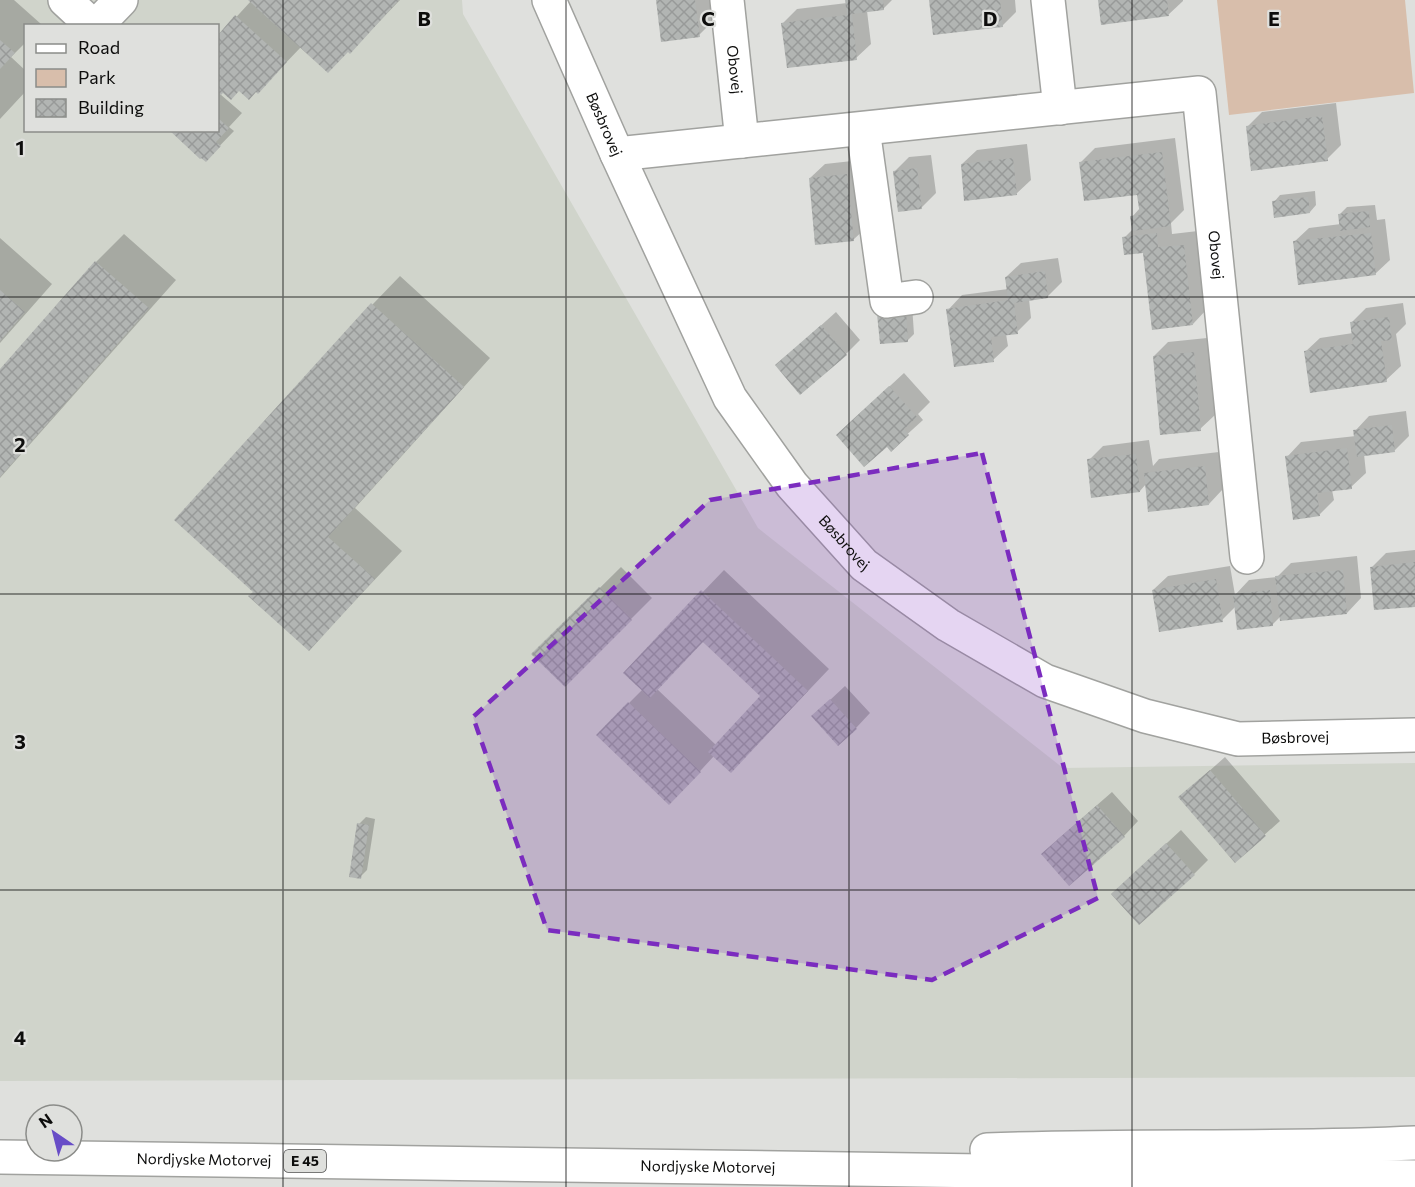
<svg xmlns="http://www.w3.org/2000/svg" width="1415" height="1187" viewBox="0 0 1415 1187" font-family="Commissioner,sans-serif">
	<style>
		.built { fill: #d0d4cb; fill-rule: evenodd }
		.park { fill: #d8beab }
		.shadow { fill: #0003; fill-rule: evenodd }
		.building { fill: url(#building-cross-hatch) }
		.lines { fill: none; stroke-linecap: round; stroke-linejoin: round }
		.minor-casing { stroke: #a1a29f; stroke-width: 36 }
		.tertiary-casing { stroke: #a1a29f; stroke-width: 36 }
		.motorway-casing { stroke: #a1a29f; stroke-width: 36 }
		.minor { stroke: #fff; stroke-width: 33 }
		.tertiary { stroke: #fff; stroke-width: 33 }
		.motorway { stroke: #fff; stroke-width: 33 }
		.marked { fill: #7b2cbf; fill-opacity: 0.2; stroke: #7b2cbf; stroke-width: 4.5; stroke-dasharray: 12 8; stroke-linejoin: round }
		.grid { fill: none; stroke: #0d0d0c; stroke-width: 1.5; stroke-opacity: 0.55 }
		.labels { text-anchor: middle; stroke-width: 4.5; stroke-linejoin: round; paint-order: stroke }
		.shield { fill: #dfe0dd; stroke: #4c4c4b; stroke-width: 1.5 }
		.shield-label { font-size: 14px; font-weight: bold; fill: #0d0d0c }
		.street-label { font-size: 15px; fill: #0d0d0c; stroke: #dfe0dd }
		.grid-label { font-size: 20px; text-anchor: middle; font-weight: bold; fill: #0d0d0c; stroke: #dfe0dd; stroke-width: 4.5; stroke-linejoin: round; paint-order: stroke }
	</style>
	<defs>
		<pattern id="building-cross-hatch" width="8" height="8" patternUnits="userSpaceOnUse" patternTransform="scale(1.5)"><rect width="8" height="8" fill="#b2b5b3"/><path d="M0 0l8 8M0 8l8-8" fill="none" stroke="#989a99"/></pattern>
	</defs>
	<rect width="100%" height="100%" fill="#dfe0dd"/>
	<path class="built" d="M0,0h462l1,14 295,514 305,240 352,-5v314l-1415,4zM26,26h192v104h-192z"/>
	<path class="park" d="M1217,0h188l9,93 -185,22z"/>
	<path class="shadow" d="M0,0h14l27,24 -15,2v16l-15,15 15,14v20l-26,28z
		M250,0h150l-50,52 -49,-5 -43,45 -19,-3 -16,2 -3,3 22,19 -13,14 5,4 -28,29 12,-30v-93l33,-36z
		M657,0h54l2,21 -14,14z
		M846,0h46l-9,9 -16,2 4,33 -15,14 -73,-35 14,-14 50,-6z
		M931,0h84l1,12 -14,14z
		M1100,0h83v1l-15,14z
		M1336,103l5,42 -14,14 -80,-32 15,-15z
		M1175,138l9,72 -13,13 1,11 26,-3 9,78 -14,15 -48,-73 -21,-13 9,-9 -1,-12 8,-9 -1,-15 -58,-31 14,-14z
		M1027,144l4,36 -15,14 -54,-30 15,-14z
		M931,155l5,38 -14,14 -28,-35 15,-15z
		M861,160l7,66 -15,14 -43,-62 15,-14z
		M1315,191l1,14 -6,7 -36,-10 6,-7z
		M1375,205l2,15 8,-1 5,41 -15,14 -81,-32 15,-14 32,-4 -1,-10 7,-7z
		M124,234l52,46 -176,198v-107l96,-109z
		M0,238l52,46 -52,59z
		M1058,258l4,24 -14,14 -19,3 2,19 -14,14 -11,2 2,12 -15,14 -45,-50 14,-15 46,-6 -2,-12 15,-14z
		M400,276l90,82 -135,150 47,43 -93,98 -54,-58 -79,-71 197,-216z
		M1403,303l3,21 -10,10 5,32 -15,14 -81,-28 15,-14 33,-5 -2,-10 15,-15z
		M912,305l2,29 -7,7 -26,2z
		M836,312l24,28 -14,14 -69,11z
		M1207,338l8,77 -15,14 -46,-73 14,-14z
		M904,373l26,29 -12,12 5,6 -32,29 -39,-28z
		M1406,411l3,25 -14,14 -31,4 2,19 -15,14 -19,3 2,10 -15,15 -32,-58 14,-15 55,-6 -1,-5 14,-15z
		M1149,440l4,26 6,-7 60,-7 4,37 -14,15 -63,-20 -6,7 -51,-31 14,-14z
		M1415,550v55l-43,-38 14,-14z
		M1357,556l4,42 -14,15 -66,3 -8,8 -37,-18 -14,14 -69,-30 15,-14 62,-10 5,29 14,-15 28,-3 14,-14z
		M621,567l31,31 -87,87 -32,-31z
		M724,570l105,99 -77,81 -38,6 -23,25 -62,-78 14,-14 -18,-16zM703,641l59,55 -46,49 -59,-56z
		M845,686l25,27 -14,15 -43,-12z
		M1225,757l55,64 -45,40 -55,-64z
		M1112,792l26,29 -14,15 -67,4z
		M366,817l9,2 -8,51 -7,7 -1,-53z
		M1181,830l27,30 -14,14 -67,6z"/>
	<path class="building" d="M248,0h151l-49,54 -2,-2 -20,21z
		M656,0h39l5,37 -39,5z
		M845,0h38l1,10 -32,4 5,46 -70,8 -6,-45 66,-8z
		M929,0h71l3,27 -70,8z
		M1098,0h69l2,16 -68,9z
		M235,15l52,47 -29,32 -2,-2 -7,8 -10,-9 -8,9 -8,-7 -2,2 -3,-3v-57z
		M0,40l15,13 -15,16z
		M1322,116l6,45 -77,10 -5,-45z
		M218,118l11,10 -13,14 5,4 -15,16 -5,-4 -1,1 -31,-29h49z
		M1162,152l9,74 -39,5 -2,-15 10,-1 -3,-20 -53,6 -5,-39z
		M1013,158l4,37 -53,6 -3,-37z
		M917,168l5,41 -24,3 -5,-41z
		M847,174l7,67 -39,4 -6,-67z
		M1308,197l2,16 -36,5 -2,-17z
		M1369,211l1,16 -30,4 -2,-17z
		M1157,233l1,14 26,-2 9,80 -41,5 -9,-77 -19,2 -2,-18z
		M1371,233l5,42 -78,10 -5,-44z
		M95,261l54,47 -149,169v-108z
		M1045,271l3,27 -34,5 4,31 -27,3 3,25 -40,5 -8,-58 62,-9 -3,-23z
		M0,290l25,22 -25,29z
		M371,303l93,84 -136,150 47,42 -66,72 -61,-55 5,-4 -79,-72z
		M906,311l2,31 -28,2 -3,-30z
		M1389,317l3,23 -11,1 6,41 -77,11 -6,-42 49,-7 -3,-22z
		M821,325l26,30 -47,40 -25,-30z
		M1194,352l7,79 -41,4 -7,-79z
		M889,386l28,31 -13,12 5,6 -18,17 -4,-5 -23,20 -28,-32z
		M1392,425l3,27 -38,5 -4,-27z
		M1347,448l5,41 -35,4 3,23 -27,4 -8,-64z
		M1136,454l4,38 -49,6 -4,-39z
		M1205,466l4,39 -61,7 -4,-39z
		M1415,562v45l-41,3 -4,-43z
		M1343,570l4,44 -67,7 -5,-45z
		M1216,579l7,43 -64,10 -7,-42z
		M599,587l33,33 -67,67 -34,-33z
		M701,590l107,101 -77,82 -23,-21 52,-56 -57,-54 -53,56 -27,-25z
		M1270,590l3,36 -36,4 -4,-36z
		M830,699l27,30 -19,17 -27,-30z
		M628,702l73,70 -32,33 -73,-70z
		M1210,770l56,66 -31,27 -57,-66z
		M1097,805l28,32 -56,49 -28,-32z
		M357,823l12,2 -8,54 -12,-2z
		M1166,843l29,32 -56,50 -28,-31z"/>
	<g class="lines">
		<defs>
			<g id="minor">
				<path d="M65,0l28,26"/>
				<path id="s1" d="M727,0l15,141"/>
				<path d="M1048,0l12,108"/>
				<path d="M96,26l25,-26"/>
				<path d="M863,129l24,172 29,-4"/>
				<path id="s2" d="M617,154l582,-61 48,464"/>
			</g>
			<g id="tertiary">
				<path id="s3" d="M549,0l68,154 113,244 62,87 72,80 84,60 97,56 100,35 93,23 177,-4"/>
			</g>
			<g id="motorway">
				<path d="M987,1150c142,-6 285,0 428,-7"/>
				<path id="s4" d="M0,1157l1415,20"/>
			</g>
		</defs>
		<use href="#minor" class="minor-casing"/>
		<use href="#tertiary" class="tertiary-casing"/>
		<use href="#motorway" class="motorway-casing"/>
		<use href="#minor" class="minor"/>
		<use href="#tertiary" class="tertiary"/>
		<use href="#motorway" class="motorway"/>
	</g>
	<path class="marked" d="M982,453l116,445 -166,82 -385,-50 -74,-213 237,-217z"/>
	<path class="grid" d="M283,0v1187M566,0v1187M849,0v1187M1132,0v1187M0,297h1415M0,594h1415M0,890h1415"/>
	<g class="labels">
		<rect class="shield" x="284" y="1150" width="42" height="22" rx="4.5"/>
		<g class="shield-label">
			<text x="305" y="1166">E 45</text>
		</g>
		<g class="street-label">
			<text dy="5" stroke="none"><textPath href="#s1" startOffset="70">Obovej</textPath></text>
			<text dy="5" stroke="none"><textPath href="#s3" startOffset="136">Bøsbrovej</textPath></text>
			<text dy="5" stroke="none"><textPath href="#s2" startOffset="748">Obovej</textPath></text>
			<text dy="5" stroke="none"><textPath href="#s3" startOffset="622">Bøsbrovej</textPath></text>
			<text dy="5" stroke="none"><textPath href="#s3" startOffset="1126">Bøsbrovej</textPath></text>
			<text dy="5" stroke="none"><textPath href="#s4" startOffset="204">Nordjyske Motorvej</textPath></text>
			<text dy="5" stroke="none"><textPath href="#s4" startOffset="708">Nordjyske Motorvej</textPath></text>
		</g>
	</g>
	<g class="grid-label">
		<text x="424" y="26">B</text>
		<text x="708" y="26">C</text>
		<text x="990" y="26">D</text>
		<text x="1274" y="26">E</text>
		<text x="20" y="155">1</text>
		<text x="20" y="452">2</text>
		<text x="20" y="749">3</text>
		<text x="20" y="1045">4</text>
	</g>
	<rect x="24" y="24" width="195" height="108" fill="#dfe0dd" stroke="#8b8c89" stroke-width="1.5"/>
	<rect x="36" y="44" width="30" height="9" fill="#ffffff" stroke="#8b8c89" stroke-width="1.5"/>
	<text x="78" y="54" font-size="18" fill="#0d0d0c">Road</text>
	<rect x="36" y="69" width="30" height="18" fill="#d8beab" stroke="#8b8c89" stroke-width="1.5"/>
	<text x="78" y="84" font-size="18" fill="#0d0d0c">Park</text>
	<rect x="36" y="99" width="30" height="18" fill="url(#building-cross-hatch)" stroke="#8b8c89" stroke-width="1.5"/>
	<text x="78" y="114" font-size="18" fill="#0d0d0c">Building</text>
	<g transform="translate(54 1133) rotate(325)"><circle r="28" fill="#dfe0dd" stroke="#8b8c89" stroke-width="1.5"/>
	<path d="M0-4.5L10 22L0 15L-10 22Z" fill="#684dc7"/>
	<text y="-9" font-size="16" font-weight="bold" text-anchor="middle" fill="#0d0d0c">N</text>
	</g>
</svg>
